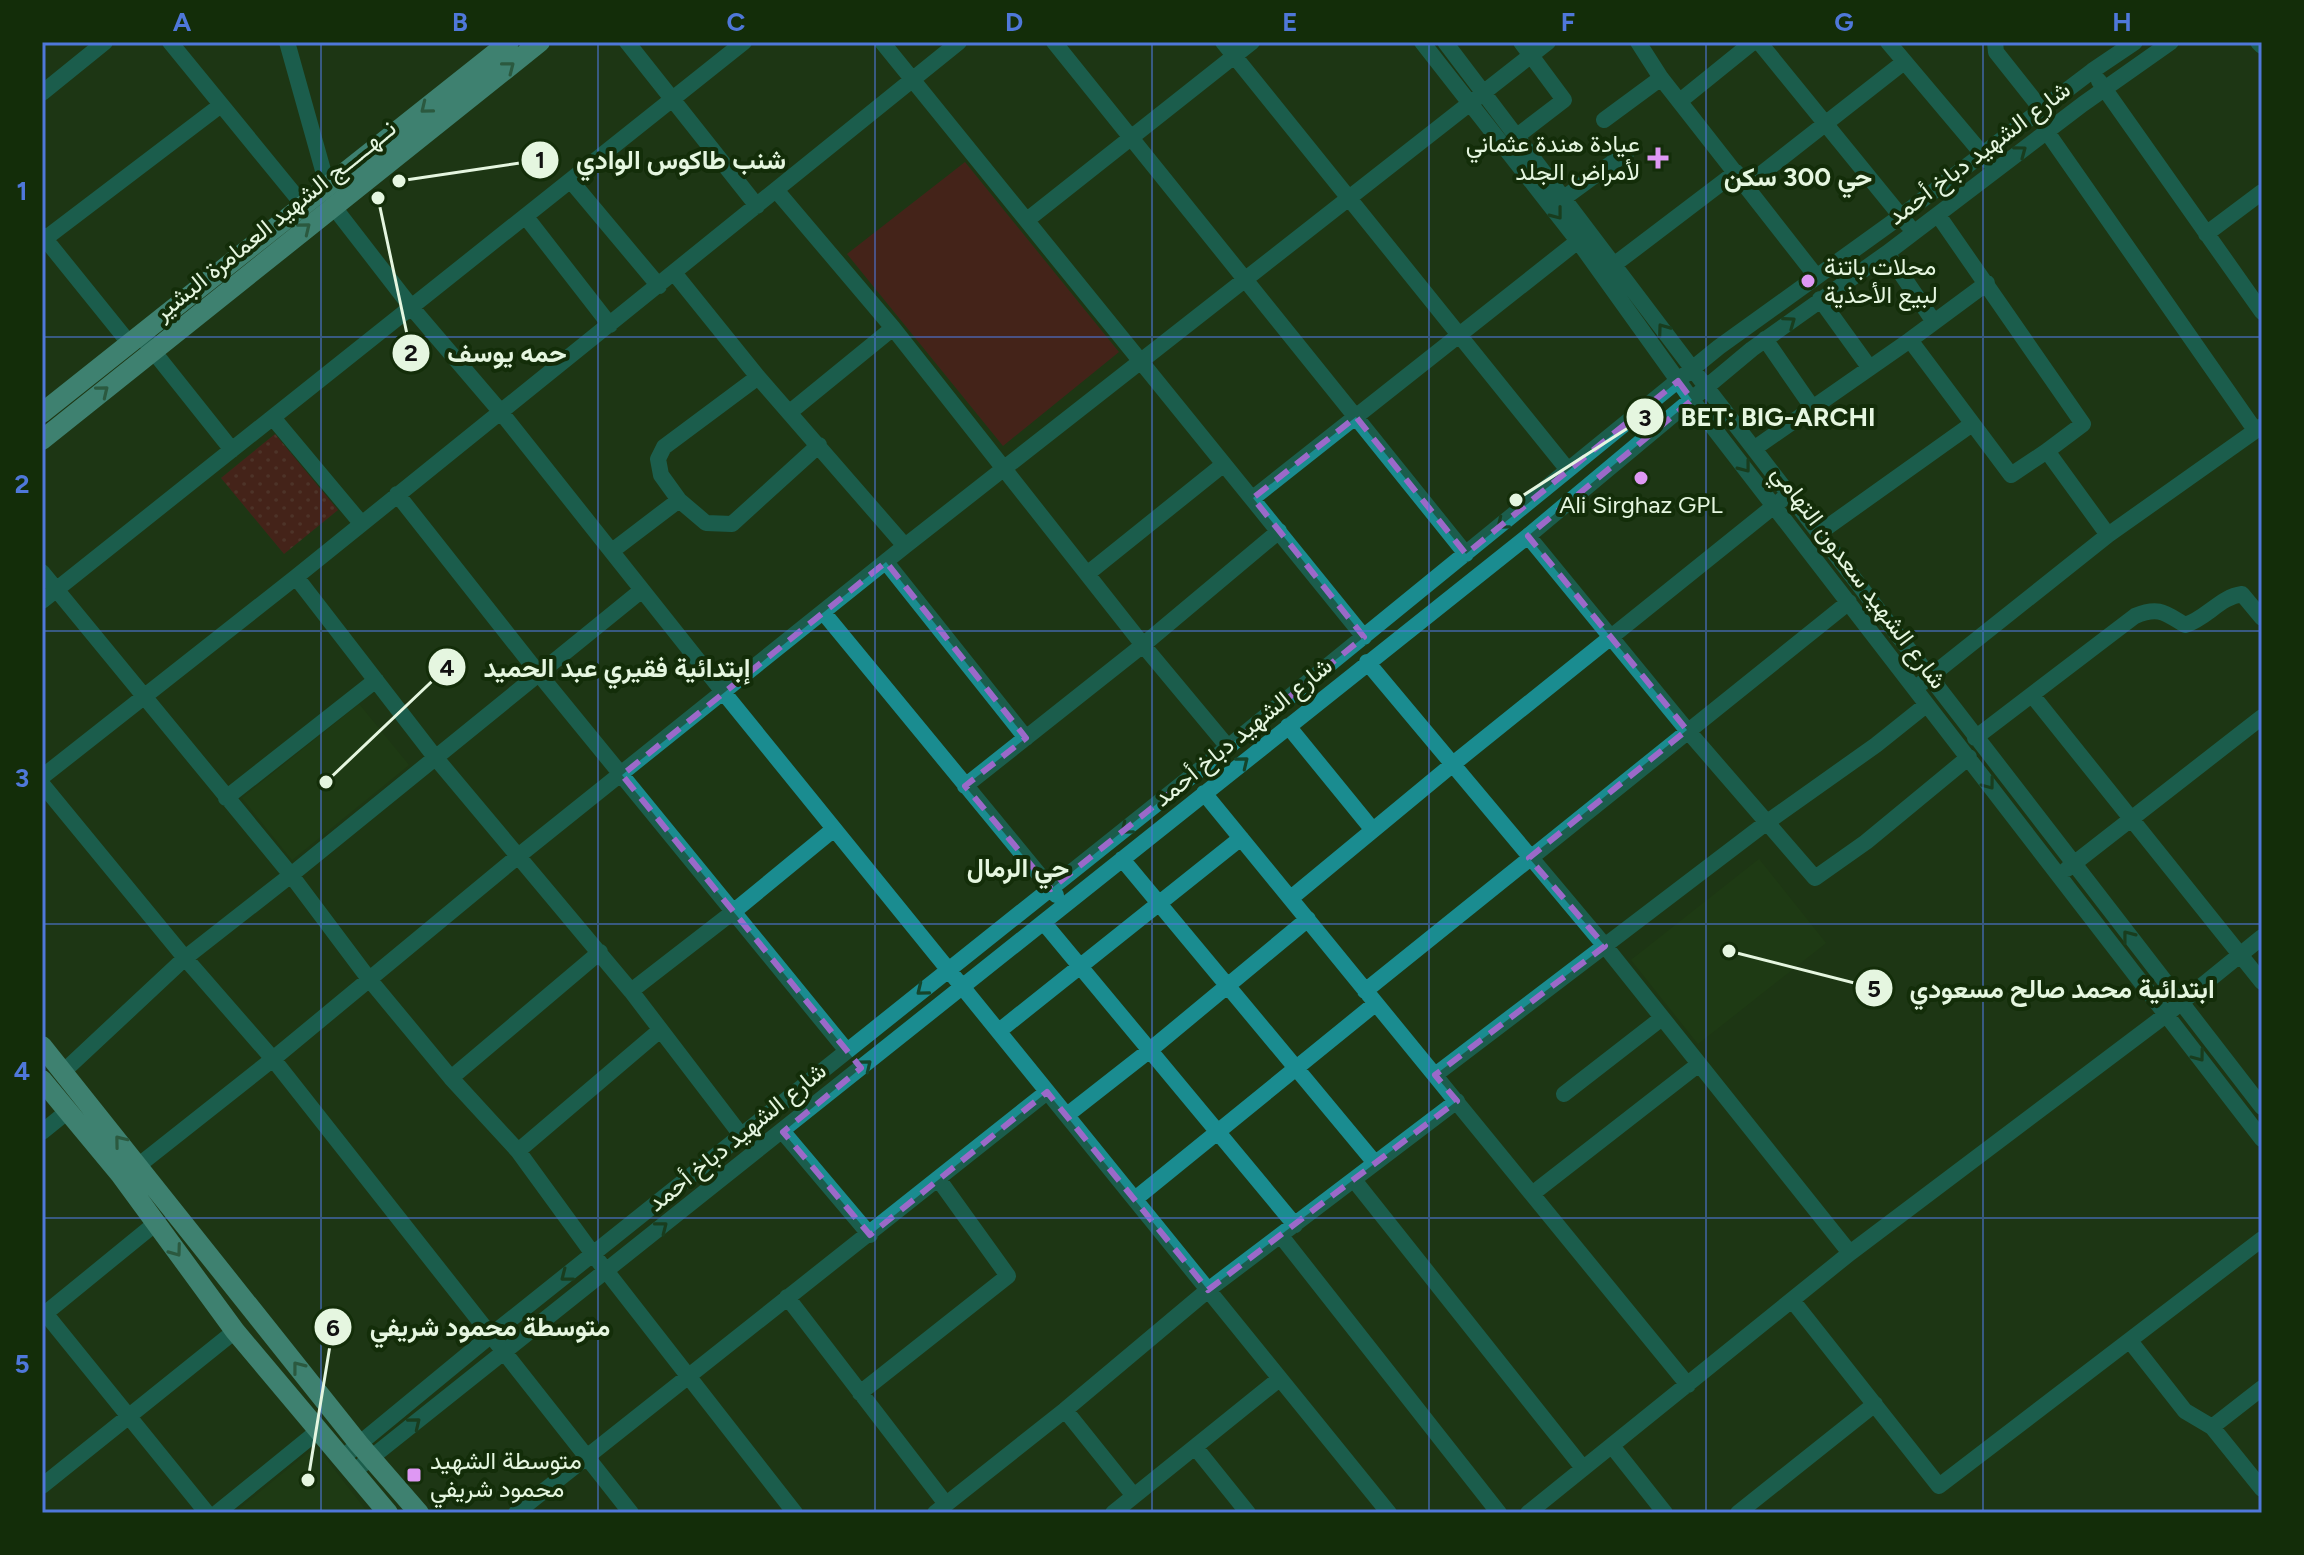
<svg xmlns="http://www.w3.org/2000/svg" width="2304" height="1555" viewBox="0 0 2304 1555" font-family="Figtree,Vazirmatn,sans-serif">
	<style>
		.built { fill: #203f14 }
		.grass { fill: url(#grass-dots) }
		.pitch { fill: #740c21 }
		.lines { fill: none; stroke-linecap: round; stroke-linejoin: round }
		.minor { stroke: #1a8c90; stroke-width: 16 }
		.major { stroke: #66dce0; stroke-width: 20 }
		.oneway { stroke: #3c8474 }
		.oneway2 { stroke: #15452b }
		.marked { fill: none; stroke: #9b69c9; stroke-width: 6; stroke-dasharray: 16 10; stroke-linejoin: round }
		.grid { fill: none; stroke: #4f78da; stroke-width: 2; stroke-opacity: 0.55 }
		.poi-dot { fill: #de98f3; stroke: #132d09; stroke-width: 3 }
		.labels { text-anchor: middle; stroke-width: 8; stroke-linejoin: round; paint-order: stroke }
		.poi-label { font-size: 24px; fill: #e5f6e0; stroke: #132d09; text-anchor: start }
		.street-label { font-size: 24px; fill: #e5f6e0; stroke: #132d09 }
		.neighbourhood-label { font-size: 26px; font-weight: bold; fill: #e5f6e0; stroke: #132d09 }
		.leader { fill: none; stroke: #e5f6e0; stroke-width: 3 }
		.callout-dot { fill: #e5f6e0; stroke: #132d09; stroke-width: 3 }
		.mark-label { font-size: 24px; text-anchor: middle; font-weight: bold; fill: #111 }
		.callout-label { font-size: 26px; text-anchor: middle; font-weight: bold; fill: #e5f6e0; stroke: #132d09; stroke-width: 8; stroke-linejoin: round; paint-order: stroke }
		.neatline { fill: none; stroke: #4f78da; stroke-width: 3 }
		.grid-label { font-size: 26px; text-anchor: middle; font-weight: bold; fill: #4f78da }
	</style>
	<defs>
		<pattern id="grass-dots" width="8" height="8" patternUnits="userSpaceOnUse" patternTransform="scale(2)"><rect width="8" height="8" fill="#740c21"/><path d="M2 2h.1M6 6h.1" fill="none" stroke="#883041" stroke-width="1.8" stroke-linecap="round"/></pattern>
	</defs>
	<rect width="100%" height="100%" fill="#1d3714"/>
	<path class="built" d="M359,704l50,61 -117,95 -50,-62z
		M1759,859l67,84 -128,101 -67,-84z
		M316,1446l52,67h-134z"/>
	<path class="grass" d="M275,434l63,76 -54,44 -63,-76z"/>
	<path class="pitch" d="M965,162l154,190 -116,94 -156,-192z"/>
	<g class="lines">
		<path class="minor" d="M170,42l134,164
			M287,42l46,164 79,102 88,103 224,282 665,820
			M627,42l130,164
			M882,42l482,595
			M1054,42l412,512
			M1223,42l345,428
			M1422,42l156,199 114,159 570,739
			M1445,42l262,346 555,719
			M1638,42l23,36 155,198
			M1759,42l149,183
			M1888,42l102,121
			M1995,42l1,10 46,58
			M2258,42l4,4
			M2099,81l163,231
			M42,93l63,-51
			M1680,101l73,-59
			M1604,120l57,-42
			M2047,132l208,298
			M1517,136l47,-36 -43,-58
			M571,181l88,105
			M1747,185l157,-123
			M776,190l117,138 250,317 85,102
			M1564,198l63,-46
			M1938,215l145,209 -36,27 61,84
			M526,217l84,108
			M1027,220l225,-178
			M2206,234l56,-42
			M42,235l88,109
			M42,241l179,-136
			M1887,253l47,69
			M1615,264l121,-92
			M675,274l83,103 147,169
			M1820,299l49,68
			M1765,339l47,68
			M1910,340l101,135 36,-24
			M146,342l86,108
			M758,377l-94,70 -6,12 3,16 18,25 27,23 26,1 87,-79
			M790,412l103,-84
			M274,419l87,104
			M1755,448l155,-108 77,-57
			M397,494l142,180 308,377
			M1253,498l325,-257
			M1819,533l153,-109
			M1528,536l159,194 128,148 51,-36 103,-85
			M612,551l67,-51
			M886,562l140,176
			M42,572l249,303 78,104 82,99 67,73 75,103 202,259
			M1087,574l137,-110
			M296,577l139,180 196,234 110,144
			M42,601l702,-559
			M823,612l233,283
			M1367,662l238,284 245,307
			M1922,683l186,-148 154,-109
			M2032,695l230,287
			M1288,726l84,103
			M1975,738l160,-122c24,-10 30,-3 50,9 21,-6 35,-28 57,-31l20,24
			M42,777l254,-200 663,-535
			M42,784l143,174 88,101 358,454
			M965,786l178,-141 136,-114
			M1204,793l484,592
			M226,798l150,-118
			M1122,859l253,304
			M2067,869l195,-152
			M1291,898l162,-134 331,-266
			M1044,923l251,302
			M631,991l102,-79 101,-83
			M1365,991l484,-389
			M999,1031l242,-193
			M63,1072l122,-114 106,-83 351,-285
			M1435,1075l331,-252 110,-78 50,-40
			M451,1078l149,-126
			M1564,1094l98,-76
			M1067,1115l83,-65 158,-131
			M42,1132l26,-21
			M783,1132l87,103
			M518,1151l141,-120
			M139,1165l134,-106 244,-202 388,-311 643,-504
			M1354,1180l229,288
			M1532,1194l167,-130
			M1135,1199l240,-195
			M1281,1236l218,277
			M787,1297l159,207
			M1792,1300l147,186 323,-247
			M45,1313l162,200
			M42,1316l114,-93
			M2130,1341l55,70 27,16 50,62
			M860,1393l148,-117 -69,-96
			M1065,1410l69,86
			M2212,1427l50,-39
			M1612,1446l53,67
			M1195,1447l53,66
			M342,1458l148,-122 738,-589 491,-400 182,-131 191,-145 43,-29
			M362,1465l1166,-929 224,-187 135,-96 196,-149 88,-62
			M42,1486l193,-155
			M217,1513l101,-82
			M516,1513l531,-421
			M935,1513l130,-103 143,-120 249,-189
			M1113,1513l165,-133
			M1528,1513l322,-260 317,-239 95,-77
			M1738,1513l137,-109"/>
		<path class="major" d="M42,413l467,-371
			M42,440l498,-398
			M42,1046l317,398 60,69
			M42,1080l78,94 115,157 153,182"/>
	</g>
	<defs><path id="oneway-chevron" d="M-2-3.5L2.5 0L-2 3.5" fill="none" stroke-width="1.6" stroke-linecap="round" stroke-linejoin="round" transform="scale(2)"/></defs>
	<g class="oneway">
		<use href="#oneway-chevron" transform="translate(509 67) rotate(-38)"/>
		<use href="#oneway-chevron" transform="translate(426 108) rotate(141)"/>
		<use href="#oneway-chevron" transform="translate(305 228) rotate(-39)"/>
		<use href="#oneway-chevron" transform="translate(103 391) rotate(-39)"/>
		<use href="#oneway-chevron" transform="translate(120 1141) rotate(-129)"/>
		<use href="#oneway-chevron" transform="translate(176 1251) rotate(54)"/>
		<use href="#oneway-chevron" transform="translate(298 1367) rotate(-128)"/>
	</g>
	<g class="oneway2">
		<use href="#oneway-chevron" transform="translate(2021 151) rotate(-37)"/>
		<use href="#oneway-chevron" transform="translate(1557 214) rotate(52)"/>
		<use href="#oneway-chevron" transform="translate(1790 322) rotate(-36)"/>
		<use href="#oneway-chevron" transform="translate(1663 329) rotate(-126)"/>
		<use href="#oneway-chevron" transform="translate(1745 467) rotate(52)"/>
		<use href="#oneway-chevron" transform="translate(1502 524) rotate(141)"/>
		<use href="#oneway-chevron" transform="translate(1243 762) rotate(-39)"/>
		<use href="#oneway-chevron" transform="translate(1989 784) rotate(53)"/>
		<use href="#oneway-chevron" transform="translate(1126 829) rotate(141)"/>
		<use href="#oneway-chevron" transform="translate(2128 936) rotate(-128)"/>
		<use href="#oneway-chevron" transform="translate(922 990) rotate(141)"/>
		<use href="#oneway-chevron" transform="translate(2199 1056) rotate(53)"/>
		<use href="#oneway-chevron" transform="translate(866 1065) rotate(-39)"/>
		<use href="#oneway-chevron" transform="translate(662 1227) rotate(-38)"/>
		<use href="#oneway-chevron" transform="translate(566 1276) rotate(142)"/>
		<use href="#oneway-chevron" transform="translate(415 1423) rotate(-39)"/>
	</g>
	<path d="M0 0H2304V1555H0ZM1678,381l14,19 -164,136 159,194 -158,128 76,88 -170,129 22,26 -249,189 -161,-198 -177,143 -87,-103 78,-64 -239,-293 264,-213 140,176 -61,48 86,103 313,-252 -111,-139 103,-81 110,137z" fill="#1d3714" fill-opacity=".55" fill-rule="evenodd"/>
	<path class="marked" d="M1678,381l14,19 -164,136 159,194 -158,128 76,88 -170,129 22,26 -249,189 -161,-198 -177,143 -87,-103 78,-64 -239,-293 264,-213 140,176 -61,48 86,103 313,-252 -111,-139 103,-81 110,137z"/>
	<path class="grid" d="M321,42v1471M598,42v1471M875,42v1471M1152,42v1471M1429,42v1471M1706,42v1471M1983,42v1471M42,337h2220M42,631h2220M42,924h2220M42,1218h2220"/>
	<g class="poi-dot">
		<path d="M1654 146h8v8h8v8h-8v8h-8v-8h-8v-8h8z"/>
		<circle cx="1808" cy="281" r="8"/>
		<circle cx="1641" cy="478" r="8"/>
		<rect x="406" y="1467" width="16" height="16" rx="4"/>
	</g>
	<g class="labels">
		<g class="poi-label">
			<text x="1640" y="152" text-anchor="end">عيادة هندة عثماني<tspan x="1640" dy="28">لأمراض الجلد</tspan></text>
			<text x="1824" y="275">محلات باتنة<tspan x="1824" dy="28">لبيع الأحذية</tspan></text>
			<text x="1641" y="513" text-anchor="middle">Ali Sirghaz GPL</text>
			<text x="430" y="1469">متوسطة الشهيد<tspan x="430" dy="28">محمود شريفي</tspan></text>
		</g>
		<g class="street-label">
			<text transform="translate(1979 153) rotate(-37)" y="8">شارع الشهيد دباخ أحمد</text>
			<text transform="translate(275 220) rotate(-39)" y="8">نــهـــــج الشهيد العمامرة البشير</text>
			<text transform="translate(1859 577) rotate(53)" y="8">شارع الشهيد سعدون التهامي</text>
			<text transform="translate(1243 732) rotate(-39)" y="8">شارع الشهيد دباخ أحمد</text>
			<text transform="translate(737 1137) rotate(-39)" y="8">شارع الشهيد دباخ أحمد</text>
		</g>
		<g class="neighbourhood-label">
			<text x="1798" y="186">حي 300 سكن</text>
			<text x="1018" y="877">حي الرمال</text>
		</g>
	</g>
	<path class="leader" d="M399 181L540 160M378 198L411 353M1516 500L1645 417M326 782L447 667M1729 951L1874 988M308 1480L333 1327"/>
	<g class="callout-dot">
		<circle cx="399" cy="181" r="8"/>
		<circle cx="378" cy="198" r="8"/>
		<circle cx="1516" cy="500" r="8"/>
		<circle cx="326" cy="782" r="8"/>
		<circle cx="1729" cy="951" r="8"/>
		<circle cx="308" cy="1480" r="8"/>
		<circle cx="540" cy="160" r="20"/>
		<circle cx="411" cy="353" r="20"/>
		<circle cx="1645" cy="417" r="20"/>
		<circle cx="447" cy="667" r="20"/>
		<circle cx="1874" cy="988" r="20"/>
		<circle cx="333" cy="1327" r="20"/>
	</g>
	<g class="mark-label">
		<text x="540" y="168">1</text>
		<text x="411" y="361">2</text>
		<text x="1645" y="426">3</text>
		<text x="447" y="676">4</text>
		<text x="1874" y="997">5</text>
		<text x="333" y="1336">6</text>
	</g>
	<g class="callout-label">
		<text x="681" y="169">شنب طاكوس الوادي</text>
		<text x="507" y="362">حمه يوسف</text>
		<text x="1778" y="426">BET: BIG-ARCHI</text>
		<text x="617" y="677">إبتدائية فقيري عبد الحميد</text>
		<text x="2062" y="998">ابتدائية محمد صالح مسعودي</text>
		<text x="490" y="1336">متوسطة محمود شريفي</text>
	</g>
	<rect width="2304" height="1555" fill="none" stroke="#132d09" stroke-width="88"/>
	<rect x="44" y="44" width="2216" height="1467" class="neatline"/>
	<g class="grid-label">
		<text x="182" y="31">A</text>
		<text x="460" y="31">B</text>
		<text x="736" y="31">C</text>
		<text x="1014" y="31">D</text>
		<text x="1290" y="31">E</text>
		<text x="1568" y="31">F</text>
		<text x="1844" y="31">G</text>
		<text x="2122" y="31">H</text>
		<text x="22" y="200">1</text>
		<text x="22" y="493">2</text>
		<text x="22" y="787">3</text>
		<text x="22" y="1080">4</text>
		<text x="22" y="1373">5</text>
	</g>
</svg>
